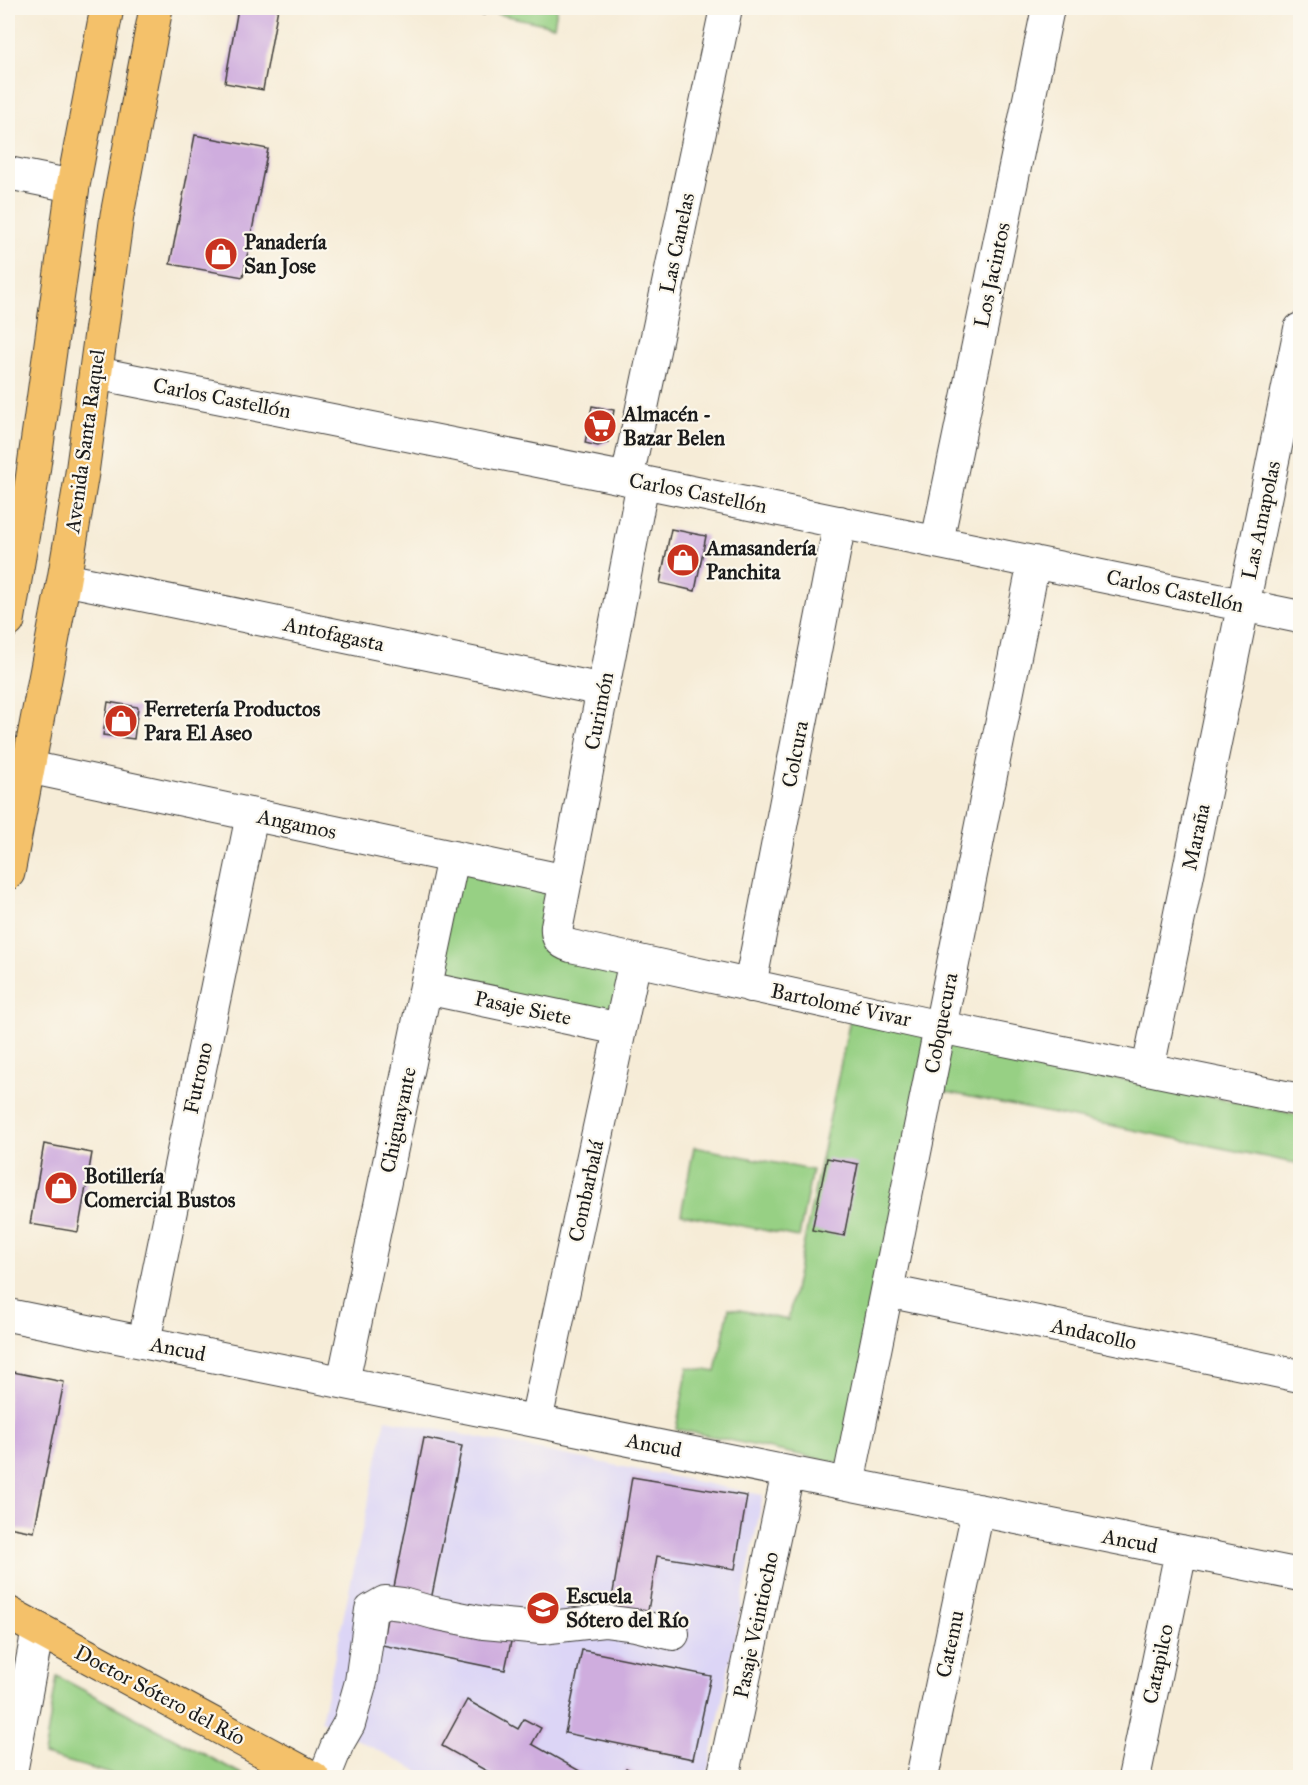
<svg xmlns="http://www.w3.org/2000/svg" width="1308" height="1785" viewBox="0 0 1308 1785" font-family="'IM FELL Great Primer',serif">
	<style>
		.built { fill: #dcd5f6 }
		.green { fill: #97d084; stroke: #5a7650; stroke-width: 1.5 }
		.building { fill: #cfadde }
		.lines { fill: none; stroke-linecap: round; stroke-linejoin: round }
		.minor-casing { stroke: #3d3b38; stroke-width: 34 }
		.major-casing { stroke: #3d3b38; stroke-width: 35 }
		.minor { stroke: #fff; stroke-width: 32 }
		.major { stroke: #f4c16b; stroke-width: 33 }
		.labels { text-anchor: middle; stroke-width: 4.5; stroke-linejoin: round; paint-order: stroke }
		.poi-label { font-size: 21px; font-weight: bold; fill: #1c1c1c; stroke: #fbf7ec; text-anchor: start }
		.street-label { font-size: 21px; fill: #1c1c1c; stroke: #fbf7ec }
	</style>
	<rect width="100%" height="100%" fill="#fbf7ec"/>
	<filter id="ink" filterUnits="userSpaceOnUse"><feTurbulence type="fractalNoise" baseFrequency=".0167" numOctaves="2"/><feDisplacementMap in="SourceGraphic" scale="12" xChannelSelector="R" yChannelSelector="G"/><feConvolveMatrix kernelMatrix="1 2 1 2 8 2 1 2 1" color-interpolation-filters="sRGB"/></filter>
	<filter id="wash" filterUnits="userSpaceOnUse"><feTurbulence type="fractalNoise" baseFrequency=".008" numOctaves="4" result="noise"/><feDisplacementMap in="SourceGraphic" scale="24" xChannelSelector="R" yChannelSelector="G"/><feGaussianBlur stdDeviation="1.35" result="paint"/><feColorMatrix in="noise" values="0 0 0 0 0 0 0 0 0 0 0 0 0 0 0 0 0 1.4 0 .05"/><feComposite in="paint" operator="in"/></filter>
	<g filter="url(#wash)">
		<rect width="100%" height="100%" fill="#f6ecd7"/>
		<path class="built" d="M386,1419l377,76 -56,282h-277l-109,-56z"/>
		<path class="green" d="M498,8h59l-3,18 -57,-12z
			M455,869l100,20 -11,53 80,26 -11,51 -181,-38z
			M851,1014l87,18 -90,433 -172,-36 12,-62 28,5 13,-64 59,12z
			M946,1044l354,71v49l-364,-74z
			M694,1147l118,23 -13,67 -118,-23z
			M57,1676l190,101h-125l-78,-22z"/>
		<g id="blocks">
			<path class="building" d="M238,8h40l-15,82 -38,-7z
				M447,8h39l-2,7z
				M195,135l73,14 -25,128 -73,-13z
				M592,406l22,4 -6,32 -10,4 -13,-3z
				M671,529l35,7 -11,55 -35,-8z
				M108,702l30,5 -4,32 -31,-4z
				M44,1144l48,9 -14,79 -48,-8z
				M827,1158l31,6 -14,72 -32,-6z
				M8,1371l56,11 -30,150 -26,-5z
				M424,1438l38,8 -31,154 -38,-8z
				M632,1477l115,19 -12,73 -78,-13 -10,61 -37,-6z
				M389,1607l124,25 -8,38 -123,-25z
				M582,1650l129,26 -18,83 -128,-26z
				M467,1700l51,29 6,-10 17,9 -9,16 60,34h-93l-57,-32z
				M626,1768l17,10h-22z"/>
		</g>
	</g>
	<g filter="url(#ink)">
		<use href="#blocks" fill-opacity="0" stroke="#3d3b38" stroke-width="1.5"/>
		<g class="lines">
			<defs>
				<path id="minor" d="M8,173l65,13
					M96,373l547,109 657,135
					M627,479l99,-471
					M643,482l-86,444c-1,11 3,17 14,20l369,81 360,73
					M937,542l111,-534
					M64,579l539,111
					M28,767l538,114
					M750,986l90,-464
					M426,988l194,41
					M1148,1069l152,-740
					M887,1291l413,85
					M8,1315l1292,260
					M144,1342l108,-527
					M343,1382l110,-525
					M536,1421l99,-461
					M848,1484l186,-922
					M10,1778l28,-149
					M324,1778l14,-35 11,-19 12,-42 10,-72 14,-8 17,2 32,9 50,10 57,5 63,-7 31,4 38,9
					M723,1778l65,-306
					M922,1778l56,-268
					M1134,1778l47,-227"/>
				<path id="major" d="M8,621l24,-141 41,-294 34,-178
					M8,873l56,-294 18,-106 35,-258 39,-207
					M8,1613l305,165"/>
			</defs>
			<use href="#minor" class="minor-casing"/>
			<use href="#major" class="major-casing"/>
			<use href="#minor" class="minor"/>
			<use href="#major" class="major"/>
		</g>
	</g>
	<defs>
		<symbol id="shop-disc" viewBox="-11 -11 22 22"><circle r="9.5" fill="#c8321e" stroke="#fbf7ec"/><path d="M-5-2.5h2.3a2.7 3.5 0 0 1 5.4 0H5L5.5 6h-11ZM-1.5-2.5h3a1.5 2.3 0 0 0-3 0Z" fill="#fff"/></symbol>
		<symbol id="supermarket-disc" viewBox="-11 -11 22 22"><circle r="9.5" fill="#c8321e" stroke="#fbf7ec"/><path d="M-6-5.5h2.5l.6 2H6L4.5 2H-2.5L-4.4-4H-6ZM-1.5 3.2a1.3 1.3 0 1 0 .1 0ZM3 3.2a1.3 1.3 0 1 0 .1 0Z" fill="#fff"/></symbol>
		<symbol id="school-disc" viewBox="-11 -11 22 22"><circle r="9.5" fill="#c8321e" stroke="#fbf7ec"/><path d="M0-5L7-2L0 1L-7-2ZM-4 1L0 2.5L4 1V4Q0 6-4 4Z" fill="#fff"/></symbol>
	</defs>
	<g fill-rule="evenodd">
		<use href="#shop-disc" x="202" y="235" width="38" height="38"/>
		<use href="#supermarket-disc" x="581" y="407" width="38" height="38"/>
		<use href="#shop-disc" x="664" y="541" width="38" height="38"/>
		<use href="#shop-disc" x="102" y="702" width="38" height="38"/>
		<use href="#shop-disc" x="42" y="1169" width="38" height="38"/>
		<use href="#school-disc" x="524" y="1589" width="38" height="38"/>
	</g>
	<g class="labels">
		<g class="poi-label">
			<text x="244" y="249">Panadería<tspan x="244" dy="24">San Jose</tspan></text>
			<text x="623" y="421">Almacén -<tspan x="623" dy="24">Bazar Belen</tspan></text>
			<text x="706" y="555">Amasandería<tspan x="706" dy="24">Panchita</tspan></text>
			<text x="144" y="716">Ferretería Productos<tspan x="144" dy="24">Para El Aseo</tspan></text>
			<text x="84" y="1183">Botillería<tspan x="84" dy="24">Comercial Bustos</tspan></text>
			<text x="566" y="1603">Escuela<tspan x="566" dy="24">Sótero del Río</tspan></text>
		</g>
		<g class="street-label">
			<text transform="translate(677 243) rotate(-78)" y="7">Las Canelas</text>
			<text transform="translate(992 275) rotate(-78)" y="7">Los Jacintos</text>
			<text transform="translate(222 398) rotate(11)" y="7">Carlos Castellón</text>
			<text transform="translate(85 441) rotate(-82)" y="7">Avenida Santa Raquel</text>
			<text transform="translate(698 493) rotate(11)" y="7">Carlos Castellón</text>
			<text transform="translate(1261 520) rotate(-78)" y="7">Las Amapolas</text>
			<text transform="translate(1175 591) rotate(12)" y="7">Carlos Castellón</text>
			<text transform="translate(334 634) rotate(12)" y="7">Antofagasta</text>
			<text transform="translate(599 711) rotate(-79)" y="7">Curimón</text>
			<text transform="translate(795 754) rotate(-79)" y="7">Colcura</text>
			<text transform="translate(297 824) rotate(12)" y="7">Angamos</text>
			<text transform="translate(1196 837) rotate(-78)" y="7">Maraña</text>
			<text transform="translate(841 1005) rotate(12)" y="7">Bartolomé Vivar</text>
			<text transform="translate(523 1008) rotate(12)" y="7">Pasaje Siete</text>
			<text transform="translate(941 1023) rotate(-79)" y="7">Cobquecura</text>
			<text transform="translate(198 1078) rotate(-78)" y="7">Futrono</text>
			<text transform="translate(398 1120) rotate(-78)" y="7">Chiguayante</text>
			<text transform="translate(586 1191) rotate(-78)" y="7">Combarbalá</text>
			<text transform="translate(1094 1334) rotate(12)" y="7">Andacollo</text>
			<text transform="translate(178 1349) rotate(11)" y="7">Ancud</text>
			<text transform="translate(654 1445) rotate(11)" y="7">Ancud</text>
			<text transform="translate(1130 1541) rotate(11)" y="7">Ancud</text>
			<text transform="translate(756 1625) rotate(-78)" y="7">Pasaje Veintiocho</text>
			<text transform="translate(950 1644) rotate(-78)" y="7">Catemu</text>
			<text transform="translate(1158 1664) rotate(-78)" y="7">Catapilco</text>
			<text transform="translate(160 1695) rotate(28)" y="7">Doctor Sótero del Río</text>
		</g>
	</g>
	<rect width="1308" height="1785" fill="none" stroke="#fbf7ec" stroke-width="30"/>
</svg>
